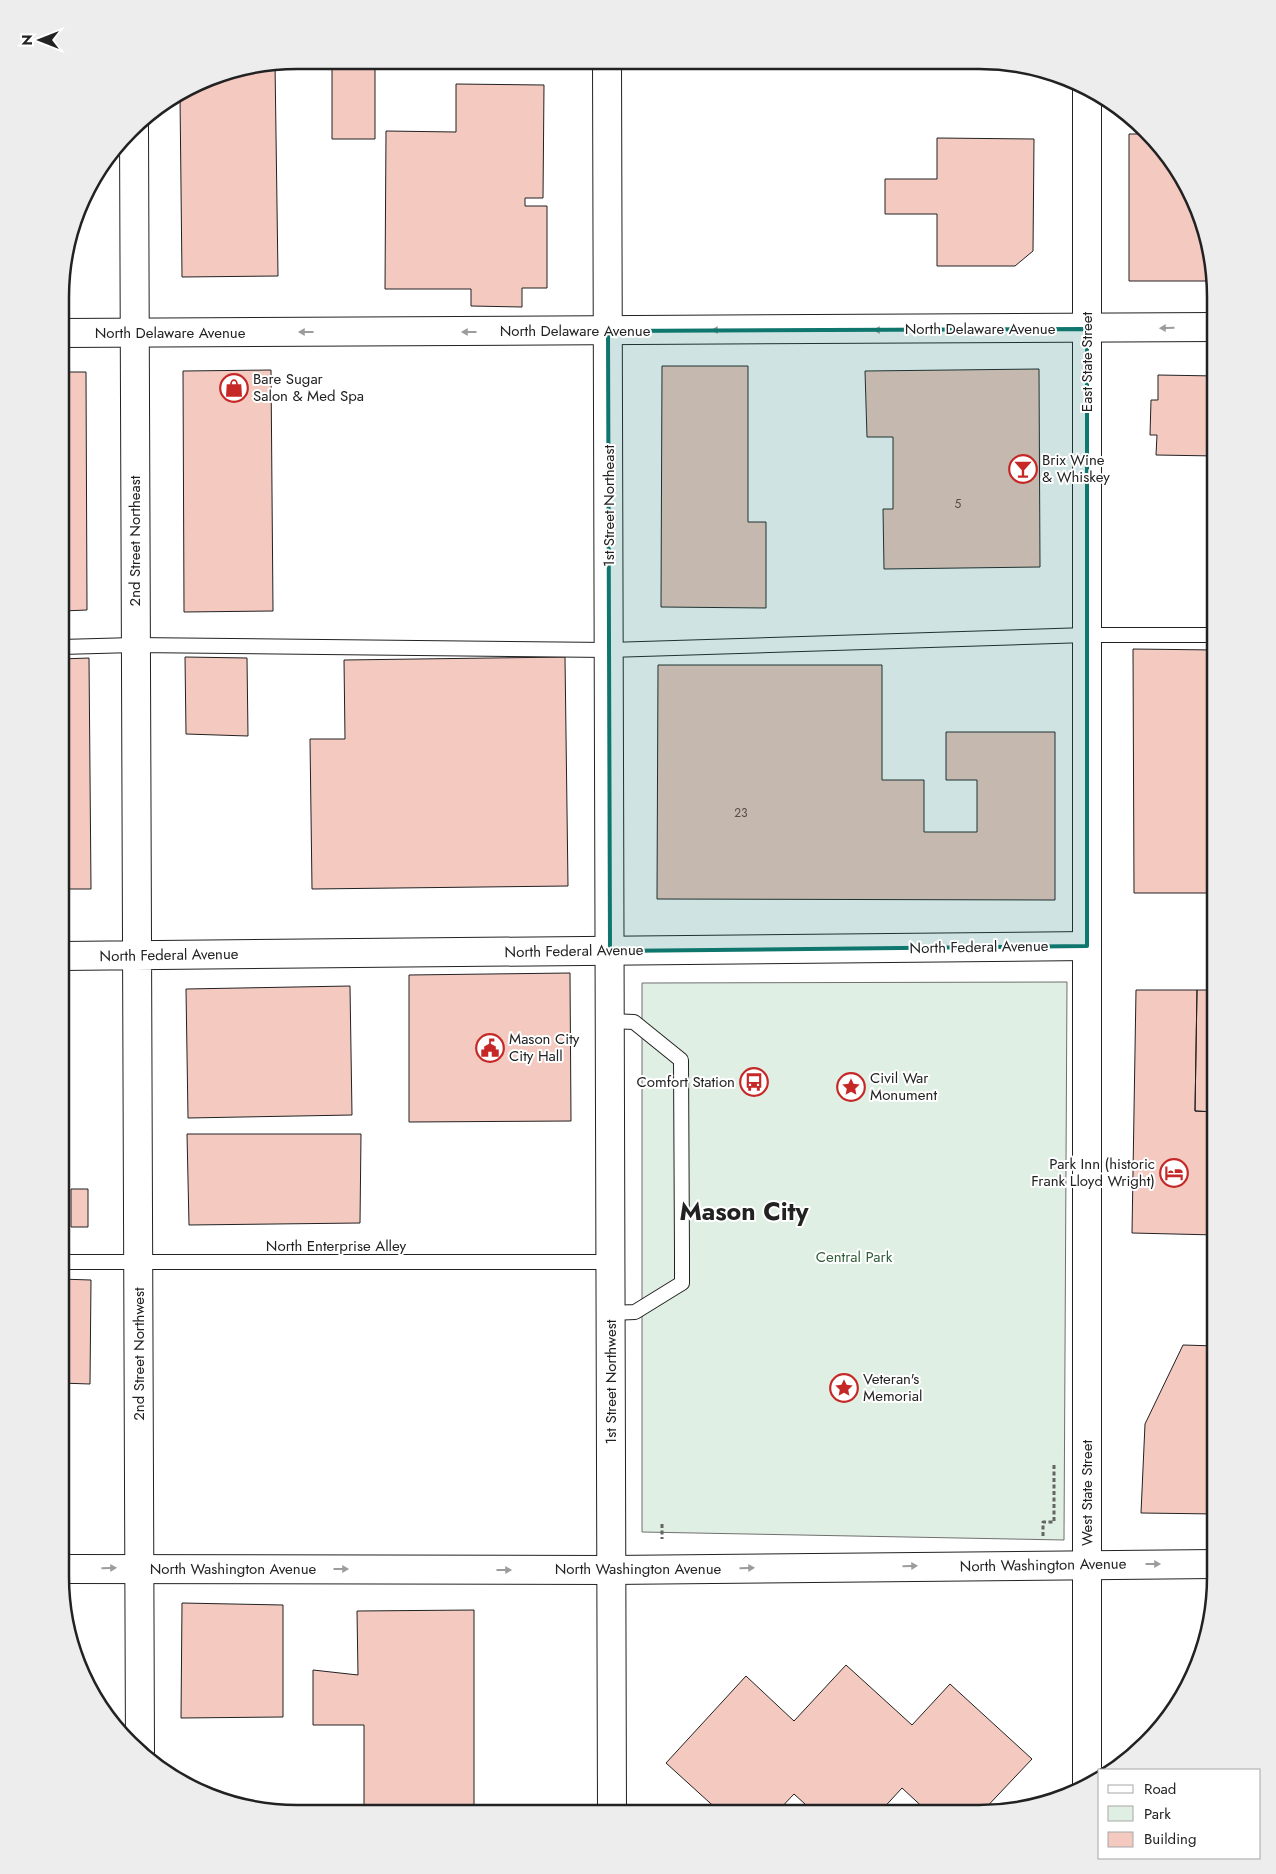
<svg xmlns="http://www.w3.org/2000/svg" width="1276" height="1874" viewBox="0 0 1276 1874" font-family="Jost,sans-serif">
	<style>
		.green { fill: #e0efe3; stroke: #6f6f6f }
		.building { fill: #f3c9c0; stroke: #222 }
		.lines { fill: none; stroke-linecap: round; stroke-linejoin: round }
		.lane-casing { stroke: #222; stroke-width: 16 }
		.street-casing { stroke: #222; stroke-width: 30 }
		.secondary-casing { stroke: #222; stroke-width: 30 }
		.primary-casing { stroke: #222; stroke-width: 30 }
		.path { stroke: #646464; stroke-width: 3; stroke-dasharray: 4 2.5; stroke-linecap: butt }
		.lane { stroke: #fff; stroke-width: 14 }
		.street { stroke: #fff; stroke-width: 28 }
		.secondary { stroke: #fff; stroke-width: 28 }
		.primary { stroke: #fff; stroke-width: 28 }
		.oneway { fill: #9c9c9c }
		.marked { fill: #0f766e; fill-opacity: 0.2; stroke: #0f766e; stroke-width: 4; stroke-linejoin: round }
		.labels { text-anchor: middle; stroke-width: 4; stroke-linejoin: round; paint-order: stroke }
		.number-label { font-size: 12px; fill: #564c4a }
		.street-label { font-size: 15px; fill: #222; stroke: #fff }
		.poi-label { font-size: 15px; fill: #222; stroke: #fff; text-anchor: start }
		.park-label { font-size: 15px; fill: #2f5e38; stroke: #fff }
		.town-label { font-size: 25px; font-weight: bold; fill: #222; stroke: #fff }
		.rim { fill: none; stroke: #222; stroke-width: 2.5 }
	</style>
	<rect width="100%" height="100%" fill="#fff"/>
	<path class="green" d="M1067,982l-3,558 -422,-8v-549z"/>
	<path class="building" d="M332,60h43v79h-43z
		M275,63l3,213 -96,1 -2,-181 40,-23z
		M456,84l88,1 -1,113h-18v8h22v82h-25v19l-51,-1v-17h-86l1,-158 70,1z
		M1129,134h20l18,18 31,54 15,75h-84z
		M937,138l97,1 -1,112 -18,15h-78v-52h-52v-35h52z
		M662,366h86v156h18v86l-105,-1z
		M1039,369l1,198 -156,2 -1,-60h10v-72h-26l-2,-66z
		M271,370l2,241 -89,1 -1,-241z
		M62,372h24l1,238 -25,1z
		M1158,375l58,1v80l-60,-1 1,-20h-7l1,-35h7z
		M1133,649l83,1v243h-82z
		M185,657l62,1 1,78 -62,-2z
		M565,657l3,229 -256,3 -2,-150h35l-1,-79z
		M89,658l2,231h-30v-230z
		M658,665h224v115h42v52h53v-52h-31v-48h109v168l-398,-1z
		M570,973l1,148 -162,1v-147z
		M350,986l2,129 -164,3 -2,-129z
		M1136,990h61l-2,121 21,1v123l-84,-2z
		M1197,990h19v122l-21,-1z
		M187,1134h174l-1,89 -171,2z
		M71,1189h17v38h-17z
		M60,1279l31,1 -1,104 -30,-1z
		M1183,1345l33,1v168l-75,-1 4,-89z
		M182,1603l101,2v112l-102,1z
		M474,1610v203l-110,-1v-87h-51v-55l45,5 -1,-64z
		M846,1665l66,60 38,-41 82,75 -52,55h-50l-28,-26 -24,26h-62l-22,-20 -18,19h-55l-55,-50 80,-87 48,45z"/>
	<g class="lines">
		<defs>
			<path id="lane" d="M61,647l73,-2 475,5 478,-15h129
				M610,1021l24,1 47,38 1,196v27l-47,29 -24,1
				M60,1262h551"/>
			<path id="street" d="M134,127l6,1626
				M61,956l1026,-10"/>
			<path id="secondary" d="M607,61l5,1752
				M1087,1786v-1698"/>
			<path id="primary" d="M62,333l1154,-6
				M60,1569l551,1 604,-6"/>
		</defs>
		<use href="#lane" class="lane-casing"/>
		<use href="#street" class="street-casing"/>
		<use href="#secondary" class="secondary-casing"/>
		<use href="#primary" class="primary-casing"/>
		<path class="path" d="M662,1524v15
			M1043,1536v-14h11v-58"/>
		<use href="#lane" class="lane"/>
		<use href="#street" class="street"/>
		<use href="#secondary" class="secondary"/>
		<use href="#primary" class="primary"/>
	</g>
	<defs><path id="oneway-solid" d="M-6-.8H1V-3.2L6.5 0L1 3.2V.8H-6Z" transform="scale(1.25)"/></defs>
	<g class="oneway">
		<use href="#oneway-solid" transform="translate(1167 328) rotate(179)"/>
		<use href="#oneway-solid" transform="translate(719 330) rotate(180)"/>
		<use href="#oneway-solid" transform="translate(881 330) rotate(180)"/>
		<use href="#oneway-solid" transform="translate(306 332) rotate(180)"/>
		<use href="#oneway-solid" transform="translate(469 332) rotate(180)"/>
		<use href="#oneway-solid" transform="translate(1153 1564)"/>
		<use href="#oneway-solid" transform="translate(910 1566) rotate(-1)"/>
		<use href="#oneway-solid" transform="translate(109 1568) rotate(-1)"/>
		<use href="#oneway-solid" transform="translate(747 1568) rotate(-1)"/>
		<use href="#oneway-solid" transform="translate(341 1569)"/>
		<use href="#oneway-solid" transform="translate(504 1570)"/>
	</g>
	<path class="marked" d="M1087,329v617l-477,5 -2,-620z"/>
	<defs>
		<symbol id="shop-ring" viewBox="-11 -11 22 22"><circle r="9.5" fill="#fff" stroke="#c62828" stroke-width="1.5"/><path d="M-5-2.5h2.3a2.7 3.5 0 0 1 5.4 0H5L5.5 6h-11ZM-1.5-2.5h3a1.5 2.3 0 0 0-3 0Z" fill="#c62828"/></symbol>
		<symbol id="bar-ring" viewBox="-11 -11 22 22"><circle r="9.5" fill="#fff" stroke="#c62828" stroke-width="1.5"/><path d="M-6-5H6L.8 .8V4.5H3.5V6h-7V4.5H-.8V.8Z" fill="#c62828"/></symbol>
		<symbol id="civic-ring" viewBox="-11 -11 22 22"><circle r="9.5" fill="#fff" stroke="#c62828" stroke-width="1.5"/><path d="M-.6-6.5H3V-4.5H.6V-3L4-1V1h2V6H-6V1h2V-1L-.6-3ZM-1.2 2.5V6h2.4V2.5Z" fill="#c62828"/></symbol>
		<symbol id="bus-ring" viewBox="-11 -11 22 22"><circle r="9.5" fill="#fff" stroke="#c62828" stroke-width="1.5"/><path d="M-5-6H5V4H4V6H2V4H-2V6H-4V4H-5ZM-3.5-4V0h7V-4ZM-3.5 1.2v1.5H-2V1.2ZM2 1.2v1.5H3.5V1.2Z" fill="#c62828"/></symbol>
		<symbol id="sight-ring" viewBox="-11 -11 22 22"><circle r="9.5" fill="#fff" stroke="#c62828" stroke-width="1.5"/><path d="M0-6L1.8-2.2L6-1.7L2.9 1.2L3.7 5.4L0 3.3L-3.7 5.4L-2.9 1.2L-6-1.7L-1.8-2.2Z" fill="#c62828"/></symbol>
		<symbol id="hotel-ring" viewBox="-11 -11 22 22"><circle r="9.5" fill="#fff" stroke="#c62828" stroke-width="1.5"/><path d="M-6-4.5h1.5V1H6V5H4.5V3h-9V5H-6ZM-4 0a1.8 1.8 0 1 1 3.6 0ZM.5 0V-2.5h3Q6-2.5 6 0Z" fill="#c62828"/></symbol>
	</defs>
	<g fill-rule="evenodd">
		<use href="#shop-ring" x="218" y="372" width="32" height="32"/>
		<use href="#bar-ring" x="1007" y="453" width="32" height="32"/>
		<use href="#civic-ring" x="474" y="1032" width="32" height="32"/>
		<use href="#bus-ring" x="738" y="1066" width="32" height="32"/>
		<use href="#sight-ring" x="835" y="1071" width="32" height="32"/>
		<use href="#hotel-ring" x="1158" y="1157" width="32" height="32"/>
		<use href="#sight-ring" x="828" y="1372" width="32" height="32"/>
	</g>
	<g class="labels">
		<g class="number-label">
			<text x="958" y="508">5</text>
			<text x="741" y="817">23</text>
		</g>
		<g class="street-label">
			<text x="980" y="334">North Delaware Avenue</text>
			<text x="575" y="336">North Delaware Avenue</text>
			<text x="170" y="338">North Delaware Avenue</text>
			<text transform="translate(1087 362) rotate(-90)" y="5">East State Street</text>
			<text transform="translate(609 506) rotate(-90)" y="5">1st Street Northeast</text>
			<text transform="translate(135 541) rotate(-90)" y="5">2nd Street Northeast</text>
			<text transform="translate(979 947) rotate(-1)" y="5">North Federal Avenue</text>
			<text transform="translate(574 951) rotate(-1)" y="5">North Federal Avenue</text>
			<text transform="translate(169 955) rotate(-1)" y="5">North Federal Avenue</text>
			<text x="336" y="1251">North Enterprise Alley</text>
			<text transform="translate(139 1354) rotate(-90)" y="5">2nd Street Northwest</text>
			<text transform="translate(611 1382) rotate(-90)" y="5">1st Street Northwest</text>
			<text transform="translate(1087 1493) rotate(-90)" y="5">West State Street</text>
			<text transform="translate(1043 1565) rotate(-1)" y="5">North Washington Avenue</text>
			<text x="233" y="1574">North Washington Avenue</text>
			<text x="638" y="1574">North Washington Avenue</text>
		</g>
		<g class="poi-label">
			<text x="253" y="384">Bare Sugar<tspan x="253" dy="17">Salon &amp; Med Spa</tspan></text>
			<text x="1042" y="465">Brix Wine<tspan x="1042" dy="17">&amp; Whiskey</tspan></text>
			<text x="509" y="1044">Mason City<tspan x="509" dy="17">City Hall</tspan></text>
			<text x="870" y="1083">Civil War<tspan x="870" dy="17">Monument</tspan></text>
			<text x="735" y="1087" text-anchor="end">Comfort Station</text>
			<text x="1155" y="1169" text-anchor="end">Park Inn (historic<tspan x="1155" dy="17">Frank Lloyd Wright)</tspan></text>
			<text x="863" y="1384">Veteran's<tspan x="863" dy="17">Memorial</tspan></text>
		</g>
		<g class="park-label">
			<text x="854" y="1262">Central Park</text>
		</g>
		<g class="town-label">
			<text x="744" y="1220">Mason City</text>
		</g>
	</g>
	<path d="M0 0H1276V1874H0ZM297 69H979A228 228 0 0 1 1207 297V1577A228 228 0 0 1 979 1805H297A228 228 0 0 1 69 1577V297A228 228 0 0 1 297 69Z" fill="#ededed" fill-rule="evenodd"/>
	<path class="rim" d="M297 69H979A228 228 0 0 1 1207 297V1577A228 228 0 0 1 979 1805H297A228 228 0 0 1 69 1577V297A228 228 0 0 1 297 69Z"/>
	<rect x="1098" y="1769" width="162" height="90" fill="#ffffff" stroke="#a7a7a7"/>
	<rect x="1108" y="1785" width="25" height="8" fill="#ffffff" stroke="#a7a7a7"/>
	<text x="1144" y="1794" font-size="15" fill="#222222">Road</text>
	<rect x="1108" y="1806" width="25" height="15" fill="#e0efe3" stroke="#a7a7a7"/>
	<text x="1144" y="1819" font-size="15" fill="#222222">Park</text>
	<rect x="1108" y="1832" width="25" height="15" fill="#f3c9c0" stroke="#a7a7a7"/>
	<text x="1144" y="1844" font-size="15" fill="#222222">Building</text>
	<g transform="translate(40 40) rotate(270)" stroke="#ffffff" stroke-width="4" paint-order="stroke">
	<path d="M0-4L9 19L0 12L-9 19Z" fill="#222222"/>
	<text y="-8" font-size="14" font-weight="bold" text-anchor="middle" fill="#222222">N</text>
	</g>
</svg>
